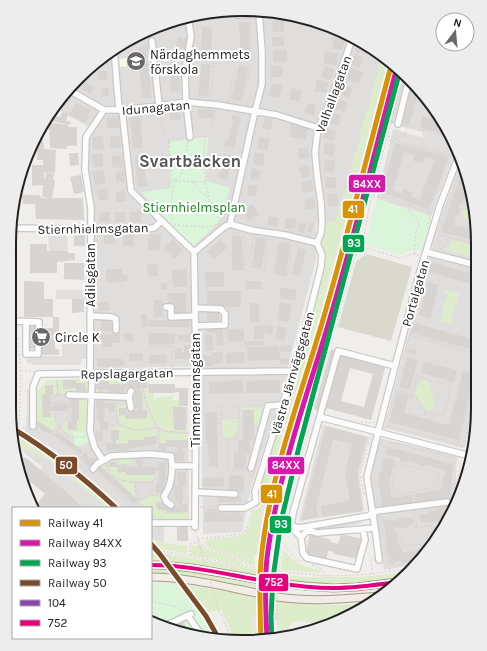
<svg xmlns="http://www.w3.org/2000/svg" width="487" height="651" viewBox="0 0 487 651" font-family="Karla,sans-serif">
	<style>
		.residential { fill: #dfdedc }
		.industrial { fill: #ede4e9 }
		.education { fill: #f8f7e8 }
		.construction { fill: #d9d9cd }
		.grass { fill: #ddeccb }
		.park { fill: #daf5da }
		.parking { fill: #e0dfde }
		.building { fill: #d7d4d2; fill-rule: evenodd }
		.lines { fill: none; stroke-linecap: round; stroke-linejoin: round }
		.minor-casing { stroke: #c9c8c7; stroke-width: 8 }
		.major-casing { stroke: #a79c86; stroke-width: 9 }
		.path { stroke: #dccecd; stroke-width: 1; stroke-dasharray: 2 2; stroke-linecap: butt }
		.minor { stroke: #fdfcfc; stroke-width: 5.5 }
		.major { stroke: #f3ede7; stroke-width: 7 }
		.path-bridge { stroke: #dccecd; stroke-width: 1; stroke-dasharray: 2 2; stroke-linecap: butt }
		.bus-1-casing { stroke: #fff; stroke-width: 7 }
		.bus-2-casing { stroke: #fff; stroke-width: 7 }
		.bus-1 { stroke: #8e44ad; stroke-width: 4 }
		.bus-2 { stroke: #e5007d; stroke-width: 4 }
		.rail-1-casing { stroke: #fff; stroke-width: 8 }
		.rail-2-casing { stroke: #fff; stroke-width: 8 }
		.rail-3-casing { stroke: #fff; stroke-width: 8 }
		.rail-4-casing { stroke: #fff; stroke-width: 8 }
		.rail-1 { stroke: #d79205; stroke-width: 5 }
		.rail-2 { stroke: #d817ac; stroke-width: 5 }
		.rail-3 { stroke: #00a651; stroke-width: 5 }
		.rail-4 { stroke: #7a4b2a; stroke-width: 5 }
		.labels { text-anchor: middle; stroke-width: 4; stroke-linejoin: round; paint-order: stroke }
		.poi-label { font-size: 13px; fill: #222; stroke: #fff; text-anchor: start }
		.street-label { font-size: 13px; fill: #222; stroke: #fff }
		.park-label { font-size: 13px; fill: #0c8416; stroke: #fff }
		.district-label { font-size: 17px; font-weight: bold; fill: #555; stroke: #fff }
		.rim { fill: none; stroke: #222; stroke-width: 2 }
		.line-badge { stroke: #fff; stroke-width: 1.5 }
		.badge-label { font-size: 11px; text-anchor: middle; font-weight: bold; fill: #fff }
	</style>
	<rect width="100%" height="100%" fill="#f0eeeb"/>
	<path class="residential" d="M289,13l85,35 13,14 -43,161 -19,-1 -9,1v37l-38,144 -28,87 -8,41 -39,2 -2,-168 -109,3 2,-165 -6,-24 -1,-42 5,-9 -38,-22 3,-6 56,-52 85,-35z
		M399,74l39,39 14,27 -66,-18z
		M393,129l62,18 1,2 -25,67 -54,-17z
		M461,160l4,8 11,45v189l-12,46 -80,-20 36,-139 20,-69z
		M93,379h56l-1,5 1,23h39l1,114h-25v21l-9,-1 -4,-5v-28h-27l-22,-20 -51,-41 -23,-14h-3l2,-20v-23l13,-1 5,-5 1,-3z
		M323,425l46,12 -10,37 5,37 -65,10z
		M379,438l77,18 1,3 -2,41 -9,25 -28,39 -34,6 -15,-93z"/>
	<path class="industrial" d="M387,62l12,12 -109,411 -9,35 -2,21 -6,16 -17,-2 5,-38 8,-37 50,-164z
		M31,435l20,12 24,18 49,43h-12l-36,-31 -29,-22 -20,-10v-4z
		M257,614h13l3,4 2,20 -16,4 -8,-1 4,-1 -3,-24z"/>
	<path class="education" d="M152,55l1,8 -33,4 -1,-8z"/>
	<path class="construction" d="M366,254l46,13 -21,74 -53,-14 18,-65z"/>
	<path class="grass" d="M382,57l5,5 -68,254 -50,164 -8,37 -5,38h-2v3l1,1 -1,8c-6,-2 -10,-7 -16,-10 -12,-5 -26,-4 -34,-15 10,-8 36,-1 42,-11 4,-6 5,-14 7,-21l5,-1c8,-8 0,-11 1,-19l47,-159 17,-70 -4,-14 1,-6 5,-19 9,1 9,-28 2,-1 10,-42 2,-2 3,-12 -1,-3 8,-26 1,-1z
		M471,193l5,20v9l-11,-3c-2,-3 -2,-5 -1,-8l2,-1z
		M453,240l23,6v12l-31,-8 1,-3h4l1,-4z
		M445,289l14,4 -9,31 -13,-4 1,-2 4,1 2,-9 -2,-1 3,-9h1l2,-6 -4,-2z
		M90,379l-1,12 -3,2h-8v-2h8l-1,-8h-9l-1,-3h-12v8h13v5l-17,1 -1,-14z
		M93,379h56l-1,5 1,9h5v6h3l-1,-2 17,-1v4h6v6l7,1h-13l1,23 12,-6h2v7c-9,1 -24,2 -31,-5 -6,-6 -12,-30 -13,-38l3,-1v-7h-22v4h-16v-3h-13v8h3v4l-5,1z
		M56,380l1,15 -4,-1v-9h-8v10h-3l1,22h8l-1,-6h3l3,15 -3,5 -17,-11 -1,-31c6,0 9,-2 11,-8z
		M421,380h4l4,1c1,4 1,7 2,10 3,8 6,14 -1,21l-3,-1 -12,-16 3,-11 7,2v-1l-7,-2z
		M142,391l5,17 7,17c-6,6 -27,5 -33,-1 -4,-3 -3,-13 -4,-18l9,-1v3h-7v7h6v3h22v-8l-4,-3z
		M79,398h9l1,34 -2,3 -4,1 -9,-4v4c-6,0 -9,-4 -12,-9 0,-3 3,-6 6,-6l1,9h8v-10h2z
		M264,407l-5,18 -5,-1v-14l-13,1v-3h1z
		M239,419v11l-6,7 -8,1 -2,-1 -1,-17z
		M115,426h4l18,5 19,-2 1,1 1,16h-1v-10l-13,1v3h-16v4l-2,-1 -10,1v-4h3v-10h-8z
		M159,430l10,3 19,1v6h-22v3h-7l1,-6z
		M21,438l6,3v4l9,5h5l35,27 36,31h-7l-3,-3v-2l-56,-46 -4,1 -13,-8 -8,-2z
		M117,458h15v3c-4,4 -10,3 -15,4l-1,-3h-7v5h8v5h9v3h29l-1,3 -3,3c-13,0 -34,3 -42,-11 -2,-3 -1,-6 -1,-9h7z
		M106,461v8c7,9 16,14 27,14l1,1v8l4,8 -39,-35z
		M151,496l12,1 3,5h-9v8h9v3l22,-1 1,9h-30l-8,-8v-5h-5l-7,-6 4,-3z
		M155,541l32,5v8l-30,-6 -4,-6z
		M191,545h11c3,2 5,5 8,6 11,5 26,4 34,14l-53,-10z
		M283,550c4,2 5,5 9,9 6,5 19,9 27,11l2,3 -40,-3z
		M151,551l151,26h60l35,-4 13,-2 -6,5 -34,5 -42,2 -30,-1 -101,-17 -39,-4h-7z
		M151,568l27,1 47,10 63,11v2l-119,-19h-18z
		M175,583l121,20 30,2h22l26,-3 -37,18h-12l-13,6 -2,-4c-12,-1 -24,-4 -21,13l-9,2 -2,-18 -5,-1 -4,-4h-12l-5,2 3,24 -4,1 -15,-1 -14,-27v-3l-15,2 -5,-4h-7z"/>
	<path class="park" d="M208,137l-2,44 24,7 -9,32 -27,26 -21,-19 -32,-35 30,-4 -2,-47z
		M377,199l54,17 -9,35 -7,-2 -16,6 -30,-9 -3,-6z
		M74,432h10v4l4,-2v7l-2,3 -9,3 -3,-2z
		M151,583h24l26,33 12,22 -15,-1 -47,-15z"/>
	<path class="parking" d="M422,132l30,8 2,6 -3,9 -26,-6z
		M67,235l1,16h-19l-1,-15z
		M56,290h32v9h-32z
		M68,335h15v4h4v20h-6v6h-49l-1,-2h-4v-7h35v-17h6z
		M30,429l24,15 23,17 -2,4 -24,-18 -23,-14z
		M21,448l8,2 13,8 3,-1 57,46v2l3,3h-20l-45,-38 2,-3 -15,-12z
		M88,470l17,14 25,24h-6l-39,-35z
		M358,520l5,3 -46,9 -5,-4z"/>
	<path class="building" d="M283,20l1,11 -11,1 -1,-11z
		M239,22h11l1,39h-10z
		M202,27h10l-1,29 -10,-1z
		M178,37l9,2 -2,10 -9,-3z
		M272,37h12v9h-12z
		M334,37l11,3 -3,11 -10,-3z
		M357,42l11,4 -2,8 -11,-3z
		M147,45l5,53h-10l-4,-50h2v-2z
		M175,49l10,3 -3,8 -9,-2z
		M287,50v11l-14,1v-11z
		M325,51l14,3 -3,12 -13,-3z
		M108,53l1,10 -10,1v-2z
		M355,54l8,3 -4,11 -8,-3z
		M202,64l9,1 -3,31 -10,-1z
		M239,65l10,3 -8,33 -10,-2z
		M271,66h11v11h-11z
		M325,66l9,3 -3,11 -10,-3z
		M349,67l14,5 -4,12 -14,-5z
		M98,71h9v9l-8,1z
		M170,71h9l1,20 -9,1z
		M317,79l12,3 -3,11 -12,-2z
		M85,83l9,4 -3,7 -9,-4z
		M272,83l10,2 -3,13 -10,-2z
		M410,84l8,9 -9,32 -10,-3z
		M342,85l10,3 -3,10 -10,-4z
		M108,88l1,8 -8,1v-8z
		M292,88l10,3 -3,11 -10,-3z
		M64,95l5,2 -5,10 -8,-4z
		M337,99l11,3 -3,10 -11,-3z
		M76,103l15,7 -6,13 -16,-8z
		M307,103l9,2 -2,11 -10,-3z
		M198,109l17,1 -2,8h-14z
		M180,111l1,8 -11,1 -1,-8z
		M62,112l6,1 -2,8 5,1 -1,3 -18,-4 1,-5 7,1z
		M332,113l9,2 -2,11 -10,-3z
		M232,115l9,2 -7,31 -10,-2 2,-7 2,1 5,-19 -2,-1z
		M118,116l1,12h-12v-11z
		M141,116v1h1v5h-2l3,26 -10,1 -3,-32z
		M423,116l20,6 7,14 -30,-8z
		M265,118l8,2 -3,10 -8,-2z
		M47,122l21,3v2h9v19h-10v3l-17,-1 -1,-19h-3z
		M292,124l16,5 -3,11 -16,-4z
		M326,128l10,3 -2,10 -11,-3z
		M42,131l2,18 12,1 -1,23 -9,-1 -2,1v5l1,1 1,-7 8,2 -1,5 2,1 -3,18 -10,-1 1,-12 -11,1v-21h11v-5h-6v-17z
		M103,136l1,13 -11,1 -1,-13z
		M120,136l1,11 -10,1 -1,-11z
		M259,137l11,2 -3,12 -10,-3z
		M325,143l11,1 -2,12 -11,-2z
		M395,143l54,14 -20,53 -47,-18zM404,152l11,3 -2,6 10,2 2,-6 10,3 -16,40 -8,-4 1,-4 -9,-3 -1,5 -9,-4z
		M308,147l1,11 -10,1 -1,-10z
		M255,152l10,2 -2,12 -10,-2z
		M69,153h9l1,12 -9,1z
		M92,154h11v13h-10z
		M145,154v6h-1l2,20h1l1,6 -11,1 -2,-32z
		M224,154l9,2 -6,24 -10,-2 1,-6h3l3,-12 -2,-1z
		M122,155l2,12 -11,1 -2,-12z
		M325,160l10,1 -1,12 -10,-1z
		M308,165l3,10 -9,3 -3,-10z
		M464,165l6,21 -2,-1 -4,8 2,1 -4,10 -2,-1 -2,5 3,1 -3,6 -2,-1 -2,5 2,1 -2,6 5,1 1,-2 14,6v-2h2v12l-35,-9 5,-15z
		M252,168l9,2 -2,10 -9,-1z
		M103,170l3,13 -11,2 -3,-13z
		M124,171l1,11 -9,1 -1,-11z
		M81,175l3,17 -10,2 -4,-17z
		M325,177h11v11l-10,1z
		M312,180l2,10 -11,3 -2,-11z
		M249,185l9,1 -2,10 -9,-1z
		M107,188l2,11 -10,2 -3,-11z
		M125,191l1,11h-9l-1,-10z
		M327,194h10l1,12h-10z
		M22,195h17l3,3h41l1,22 -48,-1 -1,-15h-12z
		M314,198l2,10 -10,2 -2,-10z
		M252,204l7,10 -10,7 -6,-10z
		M141,211l1,11 -12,1 -1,-11z
		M110,212v10h-11v-9z
		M115,212h10v10h-10z
		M269,216l10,2 -2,9 -10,-3z
		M285,218l11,1 -1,10 -11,-1z
		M299,222l8,2 -3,9 -7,-2z
		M310,222l4,1 -3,10 -4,-2z
		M74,234h11v12h-11z
		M123,234l11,1v11h-11z
		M149,234l12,1 -2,16 -12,-1z
		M104,235h11v8l-11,1z
		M232,236h10l1,34h-11z
		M256,237l10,1 -4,31 -10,-1z
		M173,239l10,11 -9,9 -10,-11z
		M221,240l6,8 -14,11 -6,-8z
		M279,242l12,2 -5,32 -11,-2z
		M30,244h17v7h21v2h7v7l-18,2v11h-27z
		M298,248l8,2 -6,26 -8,-2z
		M430,262l46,13v10l-49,-13z
		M64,263h20v17l-20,-1z
		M157,264l1,12 -10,1 -1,-12z
		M106,269h16v6h5l1,6h-6v2l-16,-1z
		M187,269v18h-14l-1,-17z
		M205,272h19v15h-19z
		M24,281l20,1v17h9v18h-29z
		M245,281h16v8h-16z
		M428,282l11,3 -9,33 -11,-3z
		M161,283h6v7h-6z
		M281,287l16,3 -2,11 -16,-3z
		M207,291h34v16h-34z
		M167,293h19v22h-11v-10h-7z
		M72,299h12v13l-12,1z
		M154,300l9,1v16h-10z
		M99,302h10v9h-10z
		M280,302l12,2 -3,18 -12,-2z
		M250,303h9v19h-9z
		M207,310h12v13h-12z
		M141,314h6l1,13h-6z
		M53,317h6v18h-6v4h2v10h4v6h-17v-17h-5v11h-9v-24h9v5h6v-2h10z
		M101,319h11v12h-11z
		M149,320h41v7h-41z
		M414,323l58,16 4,-13v25l-65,-18z
		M272,325l1,9 -5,1v-2h-5v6h-9v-13z
		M278,326l9,2 -3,13 -9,-2z
		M207,328h15l2,17 -7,1 -1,-13h-9z
		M244,329v12l-16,1 -1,-12z
		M123,333h10v8h-9z
		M148,333h27v11l-26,1z
		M120,334v9h-8v4h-9l-1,-5h-4l-1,-7z
		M212,334l1,17h-8v-16z
		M178,335h12v7h-7v-2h-5z
		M244,341h21v4l-21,1z
		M184,345h6v14h-15v-10l7,-1v5h2z
		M291,345v6l-10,1 -1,-6z
		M279,346l1,14 -32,1 -1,-14z
		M409,348l8,2 -1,5 -8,-2z
		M331,349l5,2 -17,60 -5,-2z
		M223,352v11l-10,1v2h-10v-10h8v-3z
		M244,352l1,11h-19v-10z
		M143,353v7l-14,1v-7z
		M341,353l45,12 -15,55 -45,-12zM350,368l23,6 -9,33 -23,-6z
		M149,355h18v8l-18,1z
		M407,357l11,3 -8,30 -11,-3z
		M97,358h24v2l2,-1 1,7 -27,1z
		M281,358h8v6l-9,-1z
		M424,362l33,8 -3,12 -33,-9z
		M463,371l12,4 -17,65 -69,-18 8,-30 12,3 -5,18 45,12z
		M63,380h13v3h9l1,8h-8v2h-2v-5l-13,1z
		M124,380h23v8h-7v3h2l1,16h-2v3h6v8l-22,1v-4l-6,1v-8h7v4h2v-1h10v-4h-3v-15l2,-1v-3h-12v4h-15l1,2h-2l-1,-5h-7v4h-2v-4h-3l-1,-8h14v3h16z
		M243,380v13l-34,1v-12z
		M280,380v13h-34v-12z
		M148,384h27v4h13v18h-9v-14h-4v1h-26z
		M45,385h8v9l-3,1v3h1l-1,9h4v-3h14v1h3l-1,-7h2v-2h3l1,2h3v22h-2v10h-9v-9h4v-3h-1l1,-10h-4v3h-18l1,6h-8l-1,-22h3z
		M96,399h9v6l3,-1 -1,-1h8v8h-7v-3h-4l1,10h-1v3h4v9l-5,1v10h-7v-10h4v-10h-3z
		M173,407h13v23h-12z
		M243,410h11v30h-4v14h-4v15h-12v-16h4v-13h5z
		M217,412l1,55h-9l-1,-24 -2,1 -1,-31z
		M36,420l17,11 -3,4 -16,-11z
		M326,426l41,11 -10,37 6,37 -41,6 -1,-11 29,-6 -5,-26 7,-30 -19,-5 -17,68 2,10 -17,4z
		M111,430h8v10h-3v4l10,-1v1h2v-4h16v-3l13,-1v8l-12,1v2l-16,1v3h-23v-8h7v-3h-2z
		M57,432l26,19 -3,4 -26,-20z
		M166,440h22v7l-6,1v3h2v10h-8l-1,-10h3v-4h-12v4h-7v-8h7z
		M387,447l66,17 -3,33 -34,5 -1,-8 27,-5 1,-7h-1l1,-6h2v-6l-20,-5 -1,2 -7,-2 1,-2 -10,-3 -1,3 -7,-2v-3l-15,-4z
		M85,452l5,7 3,-2 4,3 -7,7 -10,-8z
		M25,457l45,38 14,13h-51v-2h2l10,-12 -26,-22v-10h2z
		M136,457h7v7h-1v3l13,-1v2h3v-6h8v22h-2v9h-8v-10h3v-2h-1l1,-10h-4v4h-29v-3h-9v-5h-8v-5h8v3l10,-1v4h2v-1h7v1h2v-4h-2z
		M384,458l11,2 -6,22 3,16 20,-3 1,8 -10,2v1l-3,1 -1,-3 -11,2 1,2 -6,2 -5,-28z
		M99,465l16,14 -4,4 -16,-14z
		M177,472h9v14h-3v15l-1,1v2h6v8l-22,1v-3h-9l-1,-8h10v4h2v-1h7v1h3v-4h-3l-1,-17h4z
		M229,475l15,1v17l-15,-1z
		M224,477v9l-21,1 -1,-9z
		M116,480l22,20 -4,4 -22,-21z
		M218,497h23v5h-23z
		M447,506l3,10 -4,9 -5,7 -1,-4h-1l-2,-7 -11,2v-2l-5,1 -2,-7 9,-2v-1l5,-2 1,2 2,-1v-2z
		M207,509h9v4h3v-4h8v4h4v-4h7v4l4,1v8h-37v-10h2z
		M402,517v2l11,-2 1,7 -5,1v2l-10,1v-1l-6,1 1,3h2l2,9h-2l1,3h1l1,3h2l1,7 29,-6 -10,13 -19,3 -1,-3 -7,2v2l-3,1 -3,-14 -1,1 -1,-10h1l-4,-22 6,-1v2l9,-1 -1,-2z
		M177,526h11v15h-11z
		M310,534l21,6 -1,2 8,2 3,-10 21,5 -5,20 -23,-5v-2l-6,-1 -2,9 -21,-5z
		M183,621l4,8 -3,1 2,3 -17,-5z"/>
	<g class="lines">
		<defs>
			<path id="minor" d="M238,15l14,-1
				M188,17l3,20 -5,27 -1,8 1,30 4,35
				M152,41l7,65
				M114,48l5,62
				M69,90l35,20h15l40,-4 27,-4 32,3 59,10 41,13
				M122,110l9,81 63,61 30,-25 6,-3 21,6 34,5 32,8
				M398,124l10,-41
				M459,155l-19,50 -22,73 -40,154 92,24
				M230,224l25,-113 7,-27v-32l-3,-39
				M10,228l127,2 17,-2 7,-7
				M317,243l4,-10 1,-12 -1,-18 -4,-28 -2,-23 3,-24 10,-20 24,-69
				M194,252l2,120 -1,155
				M426,252l50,13
				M166,307h5v10l24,-1
				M195,308l26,1 4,5v11l-30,1
				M90,316l21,1 5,2v11
				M13,321l26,1 -1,32h-12v-32
				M395,366l-57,-15 -45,162 -2,13 8,2 69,-12 9,-5 70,-9
				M69,395l60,2 2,11
				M129,397l2,-6
				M10,416l3,-95v-117
				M320,417l58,15 -11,45 8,51 4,32
				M33,426v-39l5,-13 255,-3
				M469,459l7,-28
				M103,460l-8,-12 -5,-17 2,-52 -2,-6 1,-165 -6,-38 1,-33 18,-27
				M251,468l17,-62 15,-1
				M93,469l4,-5 14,-8 39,-2 21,2 1,10
				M195,492l40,2
				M171,505l-5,-4 -2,-5c7,-9 8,-19 8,-30h23
				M221,508h24l11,-6 -1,-10 47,-150 19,-75 1,-12 -5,-12
				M151,523h44
				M295,527v4l6,6
				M363,530l2,10 -4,14 -4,15 -50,-11 -4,-5 -2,-16 7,-7 9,3 58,-5
				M188,616l12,17 -5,3
				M165,626l26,-12"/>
			<path id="major" d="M151,565h10l31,3 86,15 27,3 28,2 23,-1 41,-5
				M151,577c43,0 85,13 127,20 34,5 68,2 103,-1"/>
		</defs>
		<use href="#minor" class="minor-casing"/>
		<use href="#major" class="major-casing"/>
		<path class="path" d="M211,100l3,-38
			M227,102l9,-36
			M242,104l8,-34
			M216,110l-3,13 -6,9 -3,12 1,34 4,21 10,15 1,9
			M160,113l3,20 6,8
			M403,125l48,13
			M388,136l8,2 9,-3 2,-8
			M195,137l10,-1
			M396,138l5,5 52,13
			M169,142l3,34 2,5 -3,28 1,13
			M169,142l15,-3
			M175,180c11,-5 10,-28 13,-39
			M175,181l31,1
			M17,182l1,20
			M194,182v2l9,10 5,2
			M373,196l18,2 39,15
			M409,205v7l9,8 1,4 -3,8 -1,10 -1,7 2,5
			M174,225l33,2 12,-3
			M427,228l6,-20
			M233,231v3h11v36
			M449,237l27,7
			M244,244l9,1
			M363,247l37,11 12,-4 7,1
			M440,249l6,-3 2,-9 -9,-3 5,-22 19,-49
			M244,257h7
			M250,268l4,-33
			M470,270l6,1
			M264,272l4,-33
			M274,273l4,-32
			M288,275l5,-31
			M410,335l66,19
			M226,344h15
			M149,347h22
			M404,356l27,-98
			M172,368v-21h4
			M21,370l13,2
			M57,380l1,15h-6v8l18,-1v-1
			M143,389l4,16 12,26v17
			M396,390l16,5 5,-20 1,2 8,1 5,3 11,1 9,6 -8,27 -17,-1 -9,1 -8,-3 3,-17
			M58,395h5
			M413,395l6,6 7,13
			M116,402l1,11 2,12 16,5 22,-2 9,3 23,2
			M216,406h23
			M221,406v31l5,3
			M54,412c4,18 11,27 31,25
			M361,422l13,1
			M385,426h3l69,18
			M19,429l8,-2
			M51,438l8,-11 9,-8 2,-7
			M391,442l67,17
			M381,445l2,-6
			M457,447l19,-70
			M461,448l4,-4 11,-40
			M80,457l5,-5 6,-2
			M107,465c2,20 30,16 45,18v12l6,1
			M17,468l4,-90 -3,-40
			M247,471l-19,-1 -1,-29 11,-7 2,-28h23
			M135,482l1,11 4,7
			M152,482l4,-3
			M111,485l6,-6
			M413,492l25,-6 1,-13 -43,-10 -4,20 3,12 18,-3 2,8
			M364,494l-4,-20 11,-39
			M377,499l1,7
			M453,500l7,-37 -1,-3
			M133,506l7,-6 12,-5
			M200,507h15
			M414,511l3,16 -16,4 -1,4v7l4,3h12l15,-2c4,-7 5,-10 2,-17l-16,1
			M380,517l10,54
			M196,532l5,19
			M198,539l44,-5 4,-4 6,-20
			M281,542l16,18 5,1
			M151,549l121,22 53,5 36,-1 52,-7
			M190,556v-12l9,-2c4,3 8,7 13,9 13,4 26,4 36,15
			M280,558c1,-33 12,-66 20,-98 15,-62 33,-123 49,-185l5,-16 8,-12 8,-45 33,-124
			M312,565c6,2 11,4 13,10
			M372,574l-1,-14 2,-3
			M151,601l25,6 7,4
			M219,611l8,18 6,11
			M277,619l1,19
			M205,632l4,6"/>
		<use href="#minor" class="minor"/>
		<use href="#major" class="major"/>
		<path class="path-bridge" d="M201,551l18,60
			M277,619v-30l3,-31"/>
		<defs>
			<path id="bus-1" d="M10,415l3,-94v-114"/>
			<path id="bus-2" d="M151,565c43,0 85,12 127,18 18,3 37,5 55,5 21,0 43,-3 64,-6"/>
		</defs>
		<use href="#bus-1" class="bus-1-casing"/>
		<use href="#bus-2" class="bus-2-casing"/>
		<use href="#bus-1" class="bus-1"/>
		<use href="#bus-2" class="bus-2"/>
		<defs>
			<path id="rail-1" d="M261,641c-1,-27 -2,-54 0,-81 8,-82 38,-159 61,-237 25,-85 46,-171 69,-257"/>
			<path id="rail-2" d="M267,640c-1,-27 -3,-55 0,-82 10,-80 38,-156 61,-233 25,-84 46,-170 68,-254"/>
			<path id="rail-3" d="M272,639l-1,-22 2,-39 8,-57 18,-74 100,-373"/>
			<path id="rail-4" d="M12,428c38,23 72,50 104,80
				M151,544l8,9 47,63 13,23"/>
		</defs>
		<use href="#rail-1" class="rail-1-casing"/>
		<use href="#rail-2" class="rail-2-casing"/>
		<use href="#rail-3" class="rail-3-casing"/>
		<use href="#rail-4" class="rail-4-casing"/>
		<use href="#rail-1" class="rail-1"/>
		<use href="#rail-2" class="rail-2"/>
		<use href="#rail-3" class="rail-3"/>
		<use href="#rail-4" class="rail-4"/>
	</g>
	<defs>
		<symbol id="school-disc" viewBox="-11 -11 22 22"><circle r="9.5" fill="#6a6968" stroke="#fff"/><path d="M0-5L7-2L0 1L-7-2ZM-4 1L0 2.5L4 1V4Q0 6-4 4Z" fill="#fff"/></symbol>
		<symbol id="supermarket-disc" viewBox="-11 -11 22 22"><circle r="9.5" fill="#6a6968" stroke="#fff"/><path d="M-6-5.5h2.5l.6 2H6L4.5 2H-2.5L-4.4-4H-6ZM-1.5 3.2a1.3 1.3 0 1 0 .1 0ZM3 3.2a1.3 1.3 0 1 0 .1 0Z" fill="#fff"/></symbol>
	</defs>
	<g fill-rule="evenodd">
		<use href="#school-disc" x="125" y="50" width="22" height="22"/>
		<use href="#supermarket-disc" x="30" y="326" width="22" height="22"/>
	</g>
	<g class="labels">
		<g class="poi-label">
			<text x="150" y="59">Närdaghemmets<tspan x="150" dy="15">förskola</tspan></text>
			<text x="55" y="342">Circle K</text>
		</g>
		<g class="street-label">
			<text transform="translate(333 94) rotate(-70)" y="5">Valhallagatan</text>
			<text transform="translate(156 107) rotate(-5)" y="5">Idunagatan</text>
			<text transform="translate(93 228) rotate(-1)" y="5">Stiernhielmsgatan</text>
			<text transform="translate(90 275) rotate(-90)" y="5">Adilsgatan</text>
			<text transform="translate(415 293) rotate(-74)" y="5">Portalgatan</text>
			<text transform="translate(127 373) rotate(-1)" y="5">Repslagargatan</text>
			<text transform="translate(292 373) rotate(-74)" y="5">Västra Järnvägsgatan</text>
			<text transform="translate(195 390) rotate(-90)" y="5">Timmermansgatan</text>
		</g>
		<g class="park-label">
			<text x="194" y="212">Stiernhielmsplan</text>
		</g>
		<g class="district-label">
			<text x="190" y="167">Svartbäcken</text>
		</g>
	</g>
	<path d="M0 0H487V651H0ZM243 16H244A227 227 0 0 1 471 243V408A227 227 0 0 1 244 635H243A227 227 0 0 1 16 408V243A227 227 0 0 1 243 16Z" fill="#ededed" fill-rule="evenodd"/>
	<path class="rim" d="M243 16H244A227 227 0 0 1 471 243V408A227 227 0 0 1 244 635H243A227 227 0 0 1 16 408V243A227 227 0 0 1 243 16Z"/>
	<g class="line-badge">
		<rect x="348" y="174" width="38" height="19" rx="4" fill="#d817ac"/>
		<rect x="342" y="200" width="23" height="19" rx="4" fill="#d79205"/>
		<rect x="342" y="234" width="23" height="19" rx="4" fill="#00a651"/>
		<rect x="55" y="456" width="23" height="19" rx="4" fill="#7a4b2a"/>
		<rect x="267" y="456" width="38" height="19" rx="4" fill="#d817ac"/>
		<rect x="260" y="484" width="23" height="20" rx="4" fill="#d79205"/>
		<rect x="269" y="515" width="23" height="19" rx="4" fill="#00a651"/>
		<rect x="258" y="573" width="31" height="19" rx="4" fill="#e5007d"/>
	</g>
	<g class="badge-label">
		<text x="367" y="188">84XX</text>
		<text x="353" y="213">41</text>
		<text x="354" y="247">93</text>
		<text x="66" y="469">50</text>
		<text x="286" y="469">84XX</text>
		<text x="272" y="498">41</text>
		<text x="281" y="528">93</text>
		<text x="274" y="586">752</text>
	</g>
	<rect x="12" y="507" width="140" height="132" fill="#ffffff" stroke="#a7a7a7"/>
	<rect x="20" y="520" width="20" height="6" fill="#d79205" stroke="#a7a7a7"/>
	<text x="48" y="527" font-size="12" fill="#222222">Railway 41</text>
	<rect x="20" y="540" width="20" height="6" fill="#d817ac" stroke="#a7a7a7"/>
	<text x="48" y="547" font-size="12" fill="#222222">Railway 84XX</text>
	<rect x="20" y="560" width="20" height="6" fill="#00a651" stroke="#a7a7a7"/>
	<text x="48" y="567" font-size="12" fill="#222222">Railway 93</text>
	<rect x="20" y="580" width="20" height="6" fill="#7a4b2a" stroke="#a7a7a7"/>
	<text x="48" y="587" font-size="12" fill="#222222">Railway 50</text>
	<rect x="20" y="600" width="20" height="6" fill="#8e44ad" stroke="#a7a7a7"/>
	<text x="48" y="607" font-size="12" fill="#222222">104</text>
	<rect x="20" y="620" width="20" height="6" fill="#e5007d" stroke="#a7a7a7"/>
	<text x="48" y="627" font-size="12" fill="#222222">752</text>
	<g transform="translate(455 32) rotate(16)"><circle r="19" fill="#ffffff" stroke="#a7a7a7"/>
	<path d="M0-3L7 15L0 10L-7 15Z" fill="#6a6968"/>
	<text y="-6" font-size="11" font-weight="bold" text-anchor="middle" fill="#222222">N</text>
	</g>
</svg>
